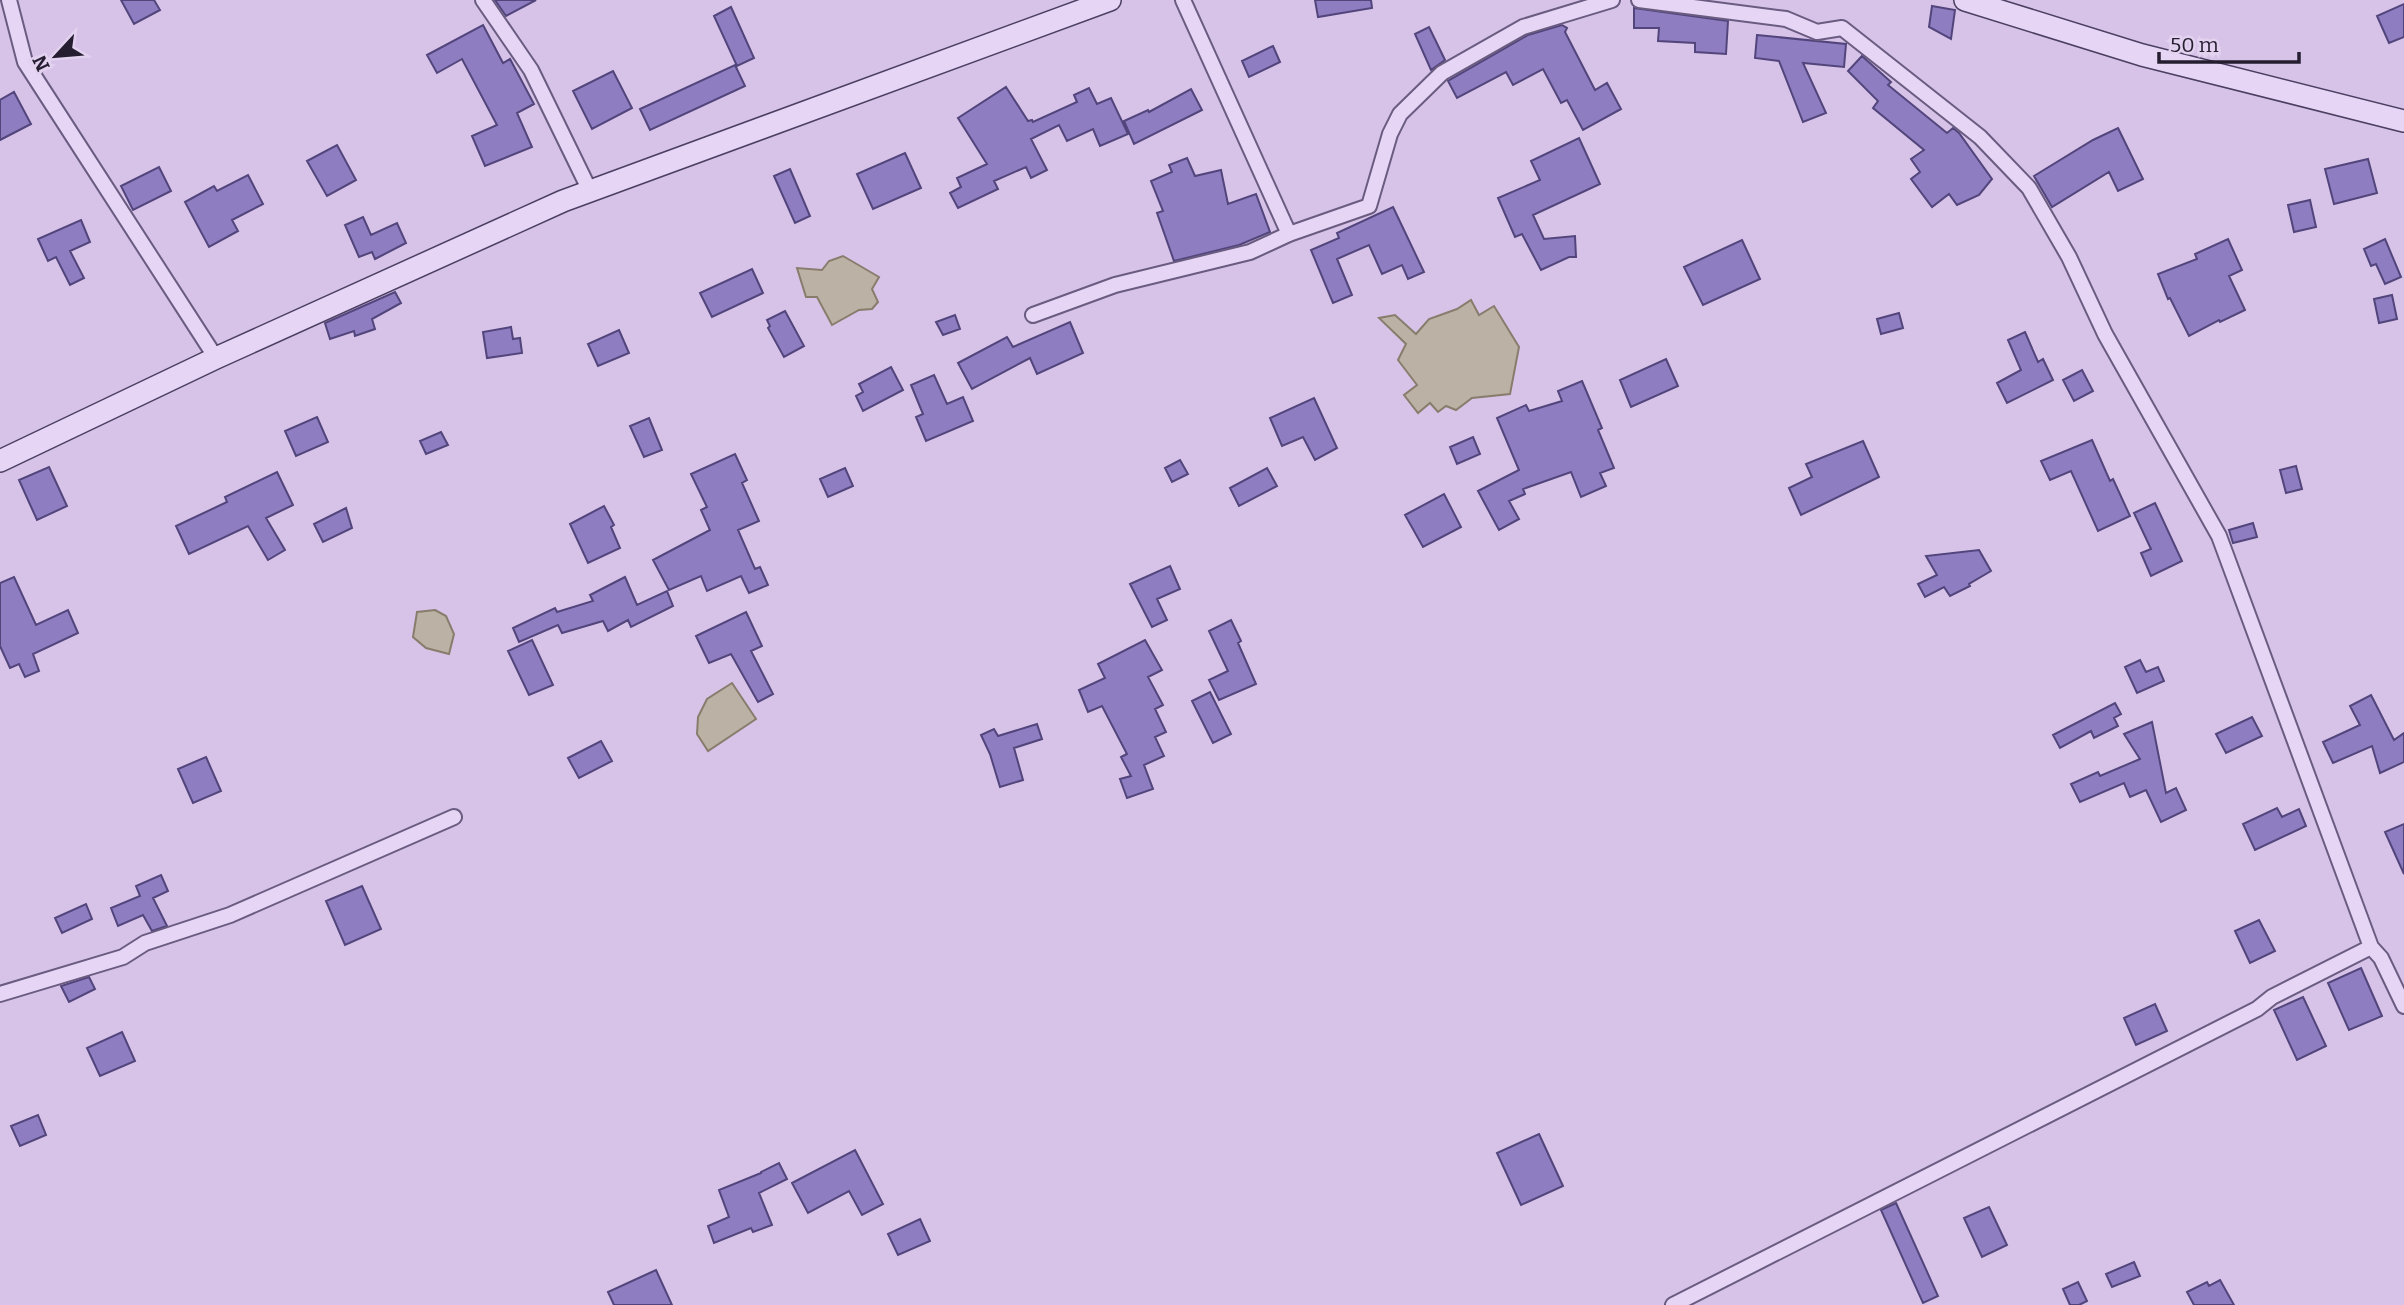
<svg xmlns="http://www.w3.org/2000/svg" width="2404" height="1305" viewBox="0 0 2404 1305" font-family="Bitter,serif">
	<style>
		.water { fill: #bbb1a4; stroke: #887d6d; stroke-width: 2 }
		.building { fill: #8f7dc1; stroke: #52457c; stroke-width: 2 }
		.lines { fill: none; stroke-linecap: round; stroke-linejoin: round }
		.street-casing { stroke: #6a5c80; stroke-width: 18 }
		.secondary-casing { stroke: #4b3f62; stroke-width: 24 }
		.street { stroke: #e6d5f4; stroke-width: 14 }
		.secondary { stroke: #e6d5f4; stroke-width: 21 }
	</style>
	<rect width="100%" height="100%" fill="#d7c3e8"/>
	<path class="water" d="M843,256l36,21 -7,12 6,13 -6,7 -13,1 -27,15 -15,-28h-11l-9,-29 25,2 7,-9z
		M1471,300l8,15 15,-9 25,41 -9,47 -38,4 -16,12 -10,-4 -8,6 -8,-9 -12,10 -14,-18 13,-10 -19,-25 8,-16 -27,-26 16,-3 21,19 13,-15 28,-10z
		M435,610l11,6 8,18 -5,20 -23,-6 -13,-11 4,-25z
		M732,683l24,36 -48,32 -11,-17 1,-17 9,-18z"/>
	<path class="building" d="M121,0h33l6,10 -26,14z
		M495,0h41l-30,16z
		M1315,0h56l1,8 -54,9z
		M2404,4v33l-15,6 -12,-27z
		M1932,6l23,4 -4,29 -22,-12z
		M731,7l23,51 -17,8 -23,-50z
		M1634,8l94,13 -2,33 -31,-2v-9l-37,-2 1,-13h-25z
		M483,25l20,38 7,-4 24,45 -17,9 15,34 -47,19 -13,-30 25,-11 -35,-66 -25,14 -10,-18z
		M1562,25l5,3 -2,4 30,58 12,-7 14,26 -38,21 -16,-30 -6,3 -18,-34 -30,16 -7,-13 -49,26 -9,-17 80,-46z
		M1429,27l16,33 -14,10 -16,-36z
		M1757,35l89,9 -2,23 -41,-4 23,50 -23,9 -24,-61 -24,-3z
		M1273,46l7,16 -31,15 -7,-16z
		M1862,56l29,26 -3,3 59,48 6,-5 6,5 33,46 -13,16 -22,10 -8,-11 -17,13 -21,-28 9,-7 -9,-13 13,-9 -51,-42 5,-7 -30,-30z
		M735,65l10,21 -95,44 -10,-21z
		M613,71l19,37 -40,21 -19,-38z
		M1006,87l22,34 4,-1 1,2 44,-20 -3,-7 15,-7 8,16 14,-6 17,36 -28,12 -7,-17 -26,12 -8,-16 -28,14 16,31 -16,8 -5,-11 -32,14 4,8 -40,19 -8,-15 11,-6 -4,-9 30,-14 -29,-46z
		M1191,89l11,21 -68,34 -10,-23 24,-11 1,2z
		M14,92l17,32 -31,16v-40z
		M2118,128l25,51 -25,12 -9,-19 -57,35 -18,-31 59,-36z
		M1579,138l21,46 -67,31 11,24 31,-3 1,21h-7l-28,13 -19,-36 -7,3 -17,-39 42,-18 -9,-19z
		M337,145l19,35 -29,16 -20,-35z
		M905,153l16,35 -48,21 -16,-35z
		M1187,158l8,18 26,-6 7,34 28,-10 14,38 -31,13 -65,16 -17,-48 6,-2 -12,-30 21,-9 -3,-7z
		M2368,159l9,34 -43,11 -9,-35z
		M159,167l12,24 -38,19 -12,-24z
		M790,169l20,47 -15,7 -21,-47z
		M248,175l15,29 -31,16 6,11 -29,16 -24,-45 29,-16 3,5z
		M2310,200l6,27 -22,5 -6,-27z
		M1393,207l31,65 -16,7 -6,-14 -20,9 -13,-29 -32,14 15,36 -19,8 -22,-53 28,-12 -2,-5z
		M363,217l8,18 26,-12 9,20 -31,16 -3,-7 -13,5 -14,-32z
		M81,220l9,22 -20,9 14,27 -14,7 -14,-28 -8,4 -10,-22z
		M2228,239l14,31 -13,6 16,34 -25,12 -1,-2 -30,16 -19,-38 -2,1 -10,-25 39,-15 -2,-5z
		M2385,239l16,38 -16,7 -9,-20 -5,2 -7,-17z
		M1742,240l18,39 -57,26 -19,-38z
		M752,269l11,24 -51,24 -12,-24z
		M395,292l6,11 -29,16 3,10 -20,7 -1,-5 -24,8 -5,-16z
		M2392,295l5,24 -18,4 -5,-24z
		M785,311l19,35 -20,11 -16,-29 2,-2 -3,-6z
		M1899,313l4,15 -22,6 -4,-15z
		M955,315l5,14 -17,6 -7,-13z
		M1070,322l13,31 -46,21 -7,-16 -58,31 -14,-26 49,-26 6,10z
		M511,327l2,12 7,-1 2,15 -35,5 -4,-26z
		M619,330l10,23 -31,13 -10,-22z
		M2025,332l13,30 5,-3 10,21 -46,23 -10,-20 24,-13 -13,-30z
		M1666,359l12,27 -47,21 -11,-27z
		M891,367l12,23 -40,21 -7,-15 7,-4 -4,-8z
		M2082,370l11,21 -19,10 -11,-21z
		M934,375l13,29 16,-7 10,24 -47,20 -10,-24 7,-3 -12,-29z
		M1582,381l20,47 -4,2 16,38 -14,5 6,13 -25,11 -10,-25 -48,17 2,5 -16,7 10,18 -20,11 -21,-39 41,-21 -22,-52 29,-13 3,6 33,-10 -4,-10z
		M1314,398l23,50 -22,12 -12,-23 -21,9 -12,-28z
		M317,417l11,25 -32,14 -11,-25z
		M649,418l13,32 -18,7 -14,-31z
		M441,432l7,13 -22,9 -6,-13z
		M1473,437l7,17 -23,10 -7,-17z
		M2092,440l18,41 3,-2 17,37 -32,15 -27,-60 -21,9 -9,-19z
		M1863,441l16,36 -78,38 -12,-27 23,-11 -6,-13z
		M735,454l12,26 -5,3 17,38 -21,9 17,39 5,-2 8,18 -19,8 -8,-17 -34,15 -6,-15 -32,14 -16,-30 57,-30 -9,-20 6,-3 -16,-33z
		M1180,460l8,14 -16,8 -7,-14z
		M2296,466l6,23 -16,4 -6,-23z
		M49,467l18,39 -30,14 -18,-40z
		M845,468l8,18 -25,11 -8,-18z
		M1267,468l10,18 -38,20 -9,-18z
		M277,472l16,33 -27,13 19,32 -17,10 -20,-34 -59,28 -13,-28 51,-24 -2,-5z
		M1444,494l17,33 -38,20 -18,-32z
		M2155,503l27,58 -31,15 -10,-23 10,-4 -17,-36z
		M604,506l10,19 -3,2 9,21 -32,15 -18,-39z
		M346,508l6,20 -29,14 -9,-18z
		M2253,523l4,14 -24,6 -4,-13z
		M1979,550l12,21 -22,13 1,2 -20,10 -6,-9 -19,10 -7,-13 19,-9 -11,-19z
		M1170,566l10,23 -23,10 10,21 -15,7 -22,-43z
		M14,577l22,48 32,-15 10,23 -45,21 6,17 -14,6 -6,-13 -9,4 -10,-22v-63z
		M625,577l12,28 30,-14 6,15 -42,21 -3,-7 -20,11 -5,-10 -41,12 -4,-8 -39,17 -6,-14 42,-20 2,4 36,-11 -3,-6z
		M746,612l16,34 -11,5 22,43 -15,8 -27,-48 -22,9 -13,-27z
		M1231,620l10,21 -3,2 18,41 -37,16 -10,-20 19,-9 -19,-40z
		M532,640l21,45 -24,10 -21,-44z
		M1145,640l17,30 -14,7 15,28 -8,4 11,23 -11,5 9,19 -20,9 9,24 -26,9 -7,-19 11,-3 -10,-19 6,-3 -25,-48 -14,6 -9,-22 26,-12 -7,-14z
		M2140,660l6,12 12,-5 6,14 -27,12 -12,-26z
		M1210,692l21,42 -18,9 -21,-42z
		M2371,695l23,45 10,-7v29l-24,11 -8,-27 -39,17 -10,-21 37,-17 -10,-19z
		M2115,703l6,11 -7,4 4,8 -24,12 -3,-7 -31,17 -7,-13z
		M2252,717l10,19 -36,17 -10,-19z
		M2152,722l14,71 10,-5 10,22 -25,12 -15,-32 -16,7 -6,-14 -44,19 -9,-18 27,-12 2,4 40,-17 -16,-25z
		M1037,724l5,15 -28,9 9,32 -23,7 -10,-33 -9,-19 13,-6 4,7z
		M601,741l11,20 -33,17 -11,-20z
		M206,757l15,34 -28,12 -15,-34z
		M2277,808l5,9 17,-8 7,17 -51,24 -12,-26z
		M2404,824v50l-19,-42z
		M161,875l7,16 -15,7 14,28 -15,5 -9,-16 -25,11 -7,-18 29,-12 -4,-10z
		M362,886l19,43 -36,16 -19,-44z
		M86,904l6,15 -30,14 -7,-15z
		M2259,920l16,31 -25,12 -15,-32z
		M2361,968l21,48 -33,14 -21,-47z
		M89,977l6,12 -26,13 -8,-16z
		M2303,997l23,49 -29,14 -23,-50z
		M2155,1004l12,27 -31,14 -12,-27z
		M122,1032l13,29 -35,15 -13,-28z
		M38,1115l8,20 -26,11 -9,-20z
		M1539,1134l24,52 -42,19 -24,-52z
		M855,1150l28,54 -21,11 -13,-24 -41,22 -16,-30z
		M779,1163l8,16 -28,14 13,32 -19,7 -2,-4 -37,15 -6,-17 21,-9 -10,-27 42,-17v-1z
		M1896,1203l42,93 -15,7 -42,-93z
		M1989,1207l18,38 -25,12 -18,-39z
		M920,1219l10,22 -32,14 -10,-21z
		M2134,1262l6,14 -28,11 -6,-13z
		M656,1270l16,35h-58l-6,-13z
		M2220,1280l14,25h-40l-7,-13 20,-10 2,4z
		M2078,1282l9,19 -8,4h-9l-7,-16z"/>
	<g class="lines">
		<defs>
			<path id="street" d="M9,0l16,62 191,296
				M483,0l48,70 59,121
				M1183,0l106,234
				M1639,0l147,19 31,13 25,-4 138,109 49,51 40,69 36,77 114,202 152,411 10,11 23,48
				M1033,315l82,-30 135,-33 39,-18 80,-28 21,-72 10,-20 42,-41 81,-46 89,-27
				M0,994l123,-37 22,-14 85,-28 224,-98
				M1673,1305l584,-296 15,-12 99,-50"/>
			<path id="secondary" d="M1965,0l177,55 262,66
				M0,461l216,-103 347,-157 547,-201"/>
		</defs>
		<use href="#street" class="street-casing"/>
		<use href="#secondary" class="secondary-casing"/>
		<use href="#street" class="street"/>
		<use href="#secondary" class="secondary"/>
	</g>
	<g transform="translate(56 56) rotate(244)" stroke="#e3d1f0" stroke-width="5" paint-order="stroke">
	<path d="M0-5L12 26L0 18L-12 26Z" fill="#251e31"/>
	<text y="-10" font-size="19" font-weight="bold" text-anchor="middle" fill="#251e31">N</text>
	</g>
	<path d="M2159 52v10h140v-10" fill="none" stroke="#251e31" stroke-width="3.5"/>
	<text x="2170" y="52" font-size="21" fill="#251e31" stroke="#e3d1f0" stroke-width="5" paint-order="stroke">50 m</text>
</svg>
